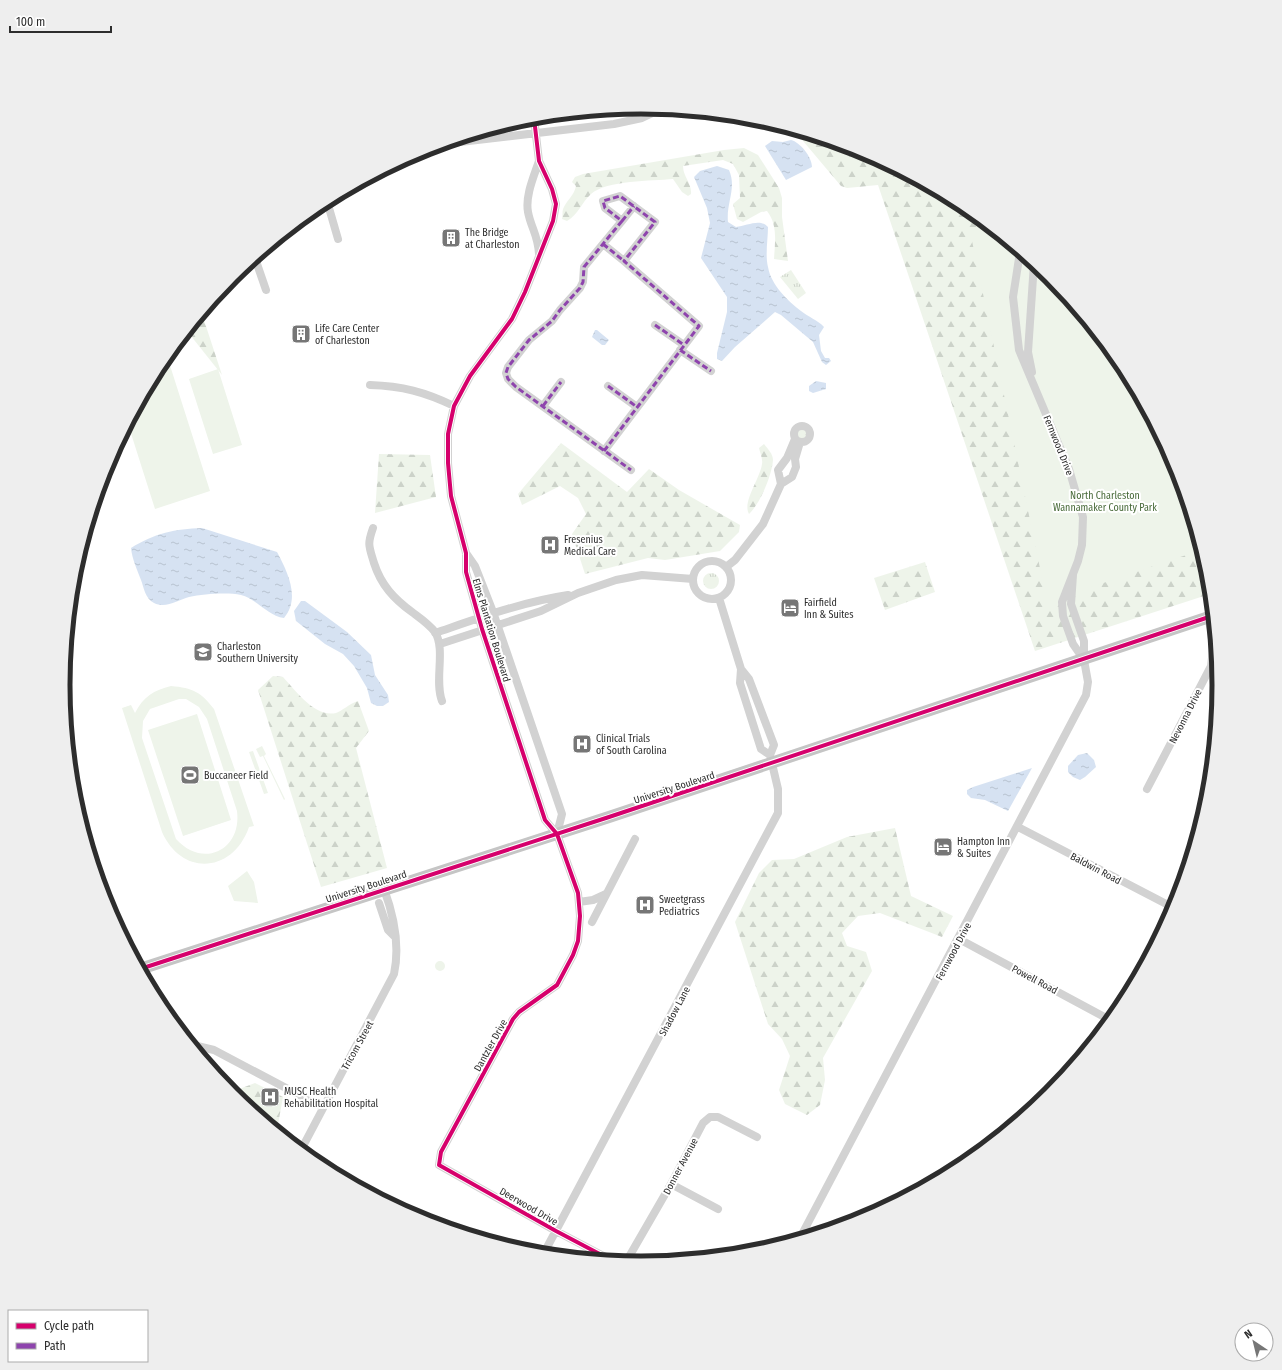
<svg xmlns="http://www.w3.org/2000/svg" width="1282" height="1370" viewBox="0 0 1282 1370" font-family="'Fira Sans Condensed',sans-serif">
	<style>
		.grass { fill: url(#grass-tufts) }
		.forest { fill: url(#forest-firs) }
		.park { fill: #eef4ea; fill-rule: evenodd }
		.water { fill: url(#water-ripples) }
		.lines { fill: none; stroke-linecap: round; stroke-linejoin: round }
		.minor { stroke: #d2d2d2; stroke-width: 8 }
		.primary { stroke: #c5c5c5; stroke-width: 12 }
		.quiet { stroke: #8e44ad; stroke-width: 3; stroke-dasharray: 6 3; stroke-linecap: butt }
		.cycleway-casing { stroke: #fff; stroke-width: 6 }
		.cycleway { stroke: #d6006c; stroke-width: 4 }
		.labels { text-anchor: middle; stroke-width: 4; stroke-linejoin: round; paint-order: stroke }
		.poi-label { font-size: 10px; fill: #2d2d2d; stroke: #fff; text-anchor: start }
		.street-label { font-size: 10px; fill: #2d2d2d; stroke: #fff }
		.park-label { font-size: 10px; fill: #486a39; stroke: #fff }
		.rim { fill: none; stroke: #2d2d2d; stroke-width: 5 }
	</style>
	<defs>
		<pattern id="grass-tufts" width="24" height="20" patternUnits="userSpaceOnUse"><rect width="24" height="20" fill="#eef4ea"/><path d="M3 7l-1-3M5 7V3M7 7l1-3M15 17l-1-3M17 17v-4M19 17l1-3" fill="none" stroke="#ccd2c9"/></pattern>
		<pattern id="forest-firs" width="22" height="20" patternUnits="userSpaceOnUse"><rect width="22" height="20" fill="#eef4ea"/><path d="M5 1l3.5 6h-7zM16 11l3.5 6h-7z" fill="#ccd2c9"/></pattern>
		<pattern id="water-ripples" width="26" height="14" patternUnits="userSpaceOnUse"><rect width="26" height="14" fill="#d6e2f2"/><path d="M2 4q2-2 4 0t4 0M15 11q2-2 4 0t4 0" fill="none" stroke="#b8c2d0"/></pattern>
	</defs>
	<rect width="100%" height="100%" fill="#fff"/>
	<path class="grass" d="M791,270l15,23 -8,6 -18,-22z
		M797.5 434a4.5 4.5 0 1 1 9 0a4.5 4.5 0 1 1-9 0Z
		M703 581a8 8 0 1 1 16 0a8 8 0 1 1-16 0Z"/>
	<path class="forest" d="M798,132l64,19 100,54 88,71 125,188 33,108 2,22 -175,57 -157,-466 -31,3 -6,-2 -43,-51z
		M744,148l14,7 21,33 3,10v19l6,44 -14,-2c1,-17 4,-34 -7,-48l-6,1 -18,10 -6,-3 -4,-15 7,-6 -1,-23 -6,-11 -10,-4 -40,6c0,11 9,17 8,28l-3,2 -6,-4 -9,-13c-21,2 -66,1 -82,15 -10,9 -12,20 -24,27l-5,-2c1,-3 0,-7 1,-10 3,-8 11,-13 13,-23l-4,-4 3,-5 8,-3 141,-24z
		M202,314l20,61 -35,-44z
		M561,443l66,49 22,-23 30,21 61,35 -1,7 -19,19 -55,9 -17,-2 -63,16 -13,-40 14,-20 -8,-16 -18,-12 -38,19 -4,-11z
		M764,444c4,5 9,10 9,16 -1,15 -13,44 -24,54 -7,-12 11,-35 13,-50 1,-5 -2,-11 -3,-16z
		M379,454l51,1 6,42 -61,16z
		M925,562l10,30 -50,18 -11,-32z
		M273,676l10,1c12,13 32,41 53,36 6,-2 13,-9 22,-12l11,30 -13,17 31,120 -66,19 -63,-197z
		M895,828l16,68 42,20 -11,21 -62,-24 -22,3 -16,17 5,13 19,6 6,19 -49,87 2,22 -5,25 -13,10 -22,-11 -6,-14 11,-34 -8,-17 -14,-15 -33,-102 24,-49 13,-13 22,-1 53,-22z
		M255,1083l28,14 -6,33 -45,-36 2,-3z"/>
	<path class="park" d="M980,219l70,57 72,88 53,100 26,86 -154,52 -76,-366z
		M167,356l43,135 -55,18 -27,-85 33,-60z
		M218,369l24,76 -29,9 -24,-75z
		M171,686c22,2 30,6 43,23l40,117 -5,1c-16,46 -67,50 -87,5l-40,-124 9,-3 4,8c8,-16 19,-23 36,-27zM179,699h7l13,8 8,12 30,92c5,39 -34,58 -61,28l-34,-101 1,-17 7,-12z
		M197,714l34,106 -48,16 -35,-106z
		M262,746l4,8 -2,2 21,43 -1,1 -21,-44 -3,1 -4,-8z
		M253,751l15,42 -4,1 -15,-42z
		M247,871l7,11 4,21 -24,-2 -6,-15z
		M435 966a5 5 0 1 1 10 0a5 5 0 1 1-10 0Z"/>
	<path class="water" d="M791,140c9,2 21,17 21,27l-26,13 -21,-34 7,-5 11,1z
		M717,166l12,4c8,18 -3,33 -1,52l8,5c11,-1 24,-9 32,0 0,12 -3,28 0,40 3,18 20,34 33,44 7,6 17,9 23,16l-5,8 2,16 4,7h4l2,3 -5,4 -4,-3 -9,-20 -32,-27 -6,-3 -40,35 -13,14 -5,-2v-6l10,-41v-15l-26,-39 9,-35 -3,-15 -13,-31 6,-6z
		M595,330h2l12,10 -4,5h-3l-10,-8z
		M816,381l10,2v6l-13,4 -4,-2v-5z
		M202,528l75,24c10,19 24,46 7,66 -16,-2 -27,-19 -43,-23 -14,-3 -37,-1 -52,2 -11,3 -23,12 -35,6 -9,-5 -10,-15 -13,-23 -4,-11 -9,-21 -10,-32 24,-15 44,-19 71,-20z
		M301,601h4l42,31 24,23 4,20 13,20 1,7 -6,4h-6l-6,-3 -4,-15 -13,-22 -11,-12 -18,-10 -29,-23 -2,-10z
		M1087,753l7,7 2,7 -11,10 -5,3 -7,-3 -5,-5v-6l10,-11z
		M1032,768l-24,43 -23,-11 -14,-2 -4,-4v-4l6,-3z"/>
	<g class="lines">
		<path class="minor" d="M534,118l5,43 13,28 4,15 -3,17 -28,71 -13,27 -42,57 -16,30 -6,28v29l3,33 15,57v19l16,57 63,191 12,14 21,59 2,23 -2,25 -5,14 -16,30 -38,27 -6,7 -72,133 -2,13 117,66 55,29
			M443,144l171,-20 28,-6 19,-9
			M415,154c10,1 15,0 21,-8
			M539,161c-5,15 -14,35 -11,51 3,16 10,23 11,42
			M327,201l11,38
			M622,221l12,-15
			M603,244l21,17
			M1020,252l-7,45 6,53 50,119 14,48 -1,28 -4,16 -16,41 1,14 10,28 11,16
			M255,258l11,32
			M655,325l29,20
			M680,350l31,21
			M1032,372l-4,-20 6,-89
			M370,385c32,1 55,7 84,21
			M608,386l29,21
			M543,406l18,-24
			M794 434a8 8 0 1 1 16 0a8 8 0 1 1-16 0Z
			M604,451l95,-125 -75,-65 31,-39 -35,-26 -17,5 2,7 17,13 -38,46 -1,15 -3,6 -20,22 -8,11 -23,19 -21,27 -2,6 2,6 8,8 115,83
			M781,484l-3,-14 9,-12 8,-19
			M373,528c-6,17 -4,18 1,35 7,22 20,36 38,49 8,6 17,12 23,20 11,18 -1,48 7,69
			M466,553l9,13 18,46 69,202 -5,20
			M693 580a19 19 0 1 1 38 0a19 19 0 1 1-38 0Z
			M726,567l9,-7 28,-36 18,-40 11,-7 4,-10 -1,-8 5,-17
			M435,633c44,-15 87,-31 133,-38
			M440,644l101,-33 37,-18 38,-13 26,-5 51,4
			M741,669l-1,14 21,66 9,6
			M1147,789l64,-123 3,-25 -6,-23
			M1018,827l156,81
			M579,902l14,-2 13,-6
			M379,903l9,27 6,6
			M592,922l43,-83
			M959,939l151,81
			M193,1045l21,5 108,57
			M301,1150l93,-176c6,-28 0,-58 -10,-85
			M671,1184l47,25
			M800,1238l286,-543 2,-13 -4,-22v-19l-13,-37 2,-29
			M544,1253l234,-440v-24l-8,-34 4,-10 -25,-66 -8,-10 -22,-71
			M626,1262l45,-78 32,-61 7,-6h8l39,20"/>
		<path class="primary" d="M140,969l469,-152 603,-201"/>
		<path class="quiet" d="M622,221l12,-15
			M603,244l21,17
			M655,325l29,20
			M680,350l31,21
			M608,386l29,21
			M543,406l18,-24
			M604,451l95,-125 -75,-65 31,-39 -35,-26 -17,5 2,7 17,13 -38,46 -1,15 -3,6 -20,22 -8,11 -23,19 -21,27 -2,6 2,6 8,8 115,83"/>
		<defs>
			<path id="cycleway" d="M534,118l5,43 13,28 4,15 -3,17 -28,71 -13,27 -42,57 -16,30 -6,28v29l3,33 15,57v19l16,57 63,191 12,14 21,59 2,23 -2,25 -5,14 -16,30 -38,27 -6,7 -72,133 -2,13 117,66 55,29
				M140,969l469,-152 603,-201"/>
		</defs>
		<use href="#cycleway" class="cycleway-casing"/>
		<use href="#cycleway" class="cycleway"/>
	</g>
	<defs>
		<symbol id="building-square" viewBox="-11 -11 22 22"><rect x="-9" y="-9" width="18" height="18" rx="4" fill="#767676" stroke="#fff"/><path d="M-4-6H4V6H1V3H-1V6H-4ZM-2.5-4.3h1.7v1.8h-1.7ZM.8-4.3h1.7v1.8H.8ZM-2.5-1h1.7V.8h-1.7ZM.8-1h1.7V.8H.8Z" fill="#fff"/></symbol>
		<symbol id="hospital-square" viewBox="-11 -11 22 22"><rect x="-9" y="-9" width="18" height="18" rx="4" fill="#767676" stroke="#fff"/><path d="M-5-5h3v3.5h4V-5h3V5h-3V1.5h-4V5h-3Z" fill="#fff"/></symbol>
		<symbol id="hotel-square" viewBox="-11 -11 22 22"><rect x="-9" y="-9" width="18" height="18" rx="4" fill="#767676" stroke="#fff"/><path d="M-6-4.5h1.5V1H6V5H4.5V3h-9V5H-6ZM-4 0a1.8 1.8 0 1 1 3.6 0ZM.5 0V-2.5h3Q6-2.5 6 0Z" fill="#fff"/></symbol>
		<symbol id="university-square" viewBox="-11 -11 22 22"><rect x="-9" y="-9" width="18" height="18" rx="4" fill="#767676" stroke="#fff"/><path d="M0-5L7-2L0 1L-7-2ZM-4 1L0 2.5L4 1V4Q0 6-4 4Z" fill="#fff"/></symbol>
		<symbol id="stadium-square" viewBox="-11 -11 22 22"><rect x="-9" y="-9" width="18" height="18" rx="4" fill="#767676" stroke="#fff"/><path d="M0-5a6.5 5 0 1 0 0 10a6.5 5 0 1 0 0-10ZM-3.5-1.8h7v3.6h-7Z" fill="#fff"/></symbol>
	</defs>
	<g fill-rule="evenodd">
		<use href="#building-square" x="440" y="227" width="22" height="22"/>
		<use href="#building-square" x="290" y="323" width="22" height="22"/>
		<use href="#hospital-square" x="539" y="534" width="22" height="22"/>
		<use href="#hotel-square" x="779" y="597" width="22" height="22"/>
		<use href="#university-square" x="192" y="641" width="22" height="22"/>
		<use href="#hospital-square" x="571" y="733" width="22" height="22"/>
		<use href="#stadium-square" x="179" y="764" width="22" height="22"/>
		<use href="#hotel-square" x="932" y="836" width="22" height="22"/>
		<use href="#hospital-square" x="634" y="894" width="22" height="22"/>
		<use href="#hospital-square" x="259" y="1086" width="22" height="22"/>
	</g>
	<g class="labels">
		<g class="poi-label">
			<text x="465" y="236">The Bridge<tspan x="465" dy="12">at Charleston</tspan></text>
			<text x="315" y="332">Life Care Center<tspan x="315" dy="12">of Charleston</tspan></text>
			<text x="564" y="543">Fresenius<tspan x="564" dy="12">Medical Care</tspan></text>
			<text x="804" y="606">Fairfield<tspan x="804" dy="12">Inn &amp; Suites</tspan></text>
			<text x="217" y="650">Charleston<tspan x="217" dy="12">Southern University</tspan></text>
			<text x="596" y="742">Clinical Trials<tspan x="596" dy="12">of South Carolina</tspan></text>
			<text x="204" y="779">Buccaneer Field</text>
			<text x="957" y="845">Hampton Inn<tspan x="957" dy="12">&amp; Suites</tspan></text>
			<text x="659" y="903">Sweetgrass<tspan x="659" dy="12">Pediatrics</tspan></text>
			<text x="284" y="1095">MUSC Health<tspan x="284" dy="12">Rehabilitation Hospital</tspan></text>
		</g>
		<g class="street-label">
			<text transform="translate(1059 445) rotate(68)" y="4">Fernwood Drive</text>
			<text transform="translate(492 630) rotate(73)" y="4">Elms Plantation Boulevard</text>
			<text transform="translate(1185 716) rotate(-63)" y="4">Nevonna Drive</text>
			<text transform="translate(674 787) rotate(-18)" y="4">University Boulevard</text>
			<text transform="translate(1096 868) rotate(28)" y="4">Baldwin Road</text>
			<text transform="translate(366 886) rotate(-18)" y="4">University Boulevard</text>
			<text transform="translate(953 951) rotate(-62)" y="4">Fernwood Drive</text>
			<text transform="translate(1035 979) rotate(28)" y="4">Powell Road</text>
			<text transform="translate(674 1011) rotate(-62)" y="4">Shadow Lane</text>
			<text transform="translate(357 1045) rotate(-61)" y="4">Tricom Street</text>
			<text transform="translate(490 1045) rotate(-61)" y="4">Dantzler Drive</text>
			<text transform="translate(680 1166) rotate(-62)" y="4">Donner Avenue</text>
			<text transform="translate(529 1206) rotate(30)" y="4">Deerwood Drive</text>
		</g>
		<g class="park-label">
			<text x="1105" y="499">North Charleston<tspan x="1105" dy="12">Wannamaker County Park</tspan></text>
		</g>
	</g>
	<path d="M0 0H1282V1370H0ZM70 685a571 571 0 1 1 1142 0a571 571 0 1 1-1142 0Z" fill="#eee" fill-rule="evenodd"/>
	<path class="rim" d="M70 685a571 571 0 1 1 1142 0a571 571 0 1 1-1142 0Z"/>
	<rect x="8" y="1310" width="140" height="52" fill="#ffffff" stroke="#ababab"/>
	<rect x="16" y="1323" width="20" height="6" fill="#d6006c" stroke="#ababab"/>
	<text x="44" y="1330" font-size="12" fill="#2d2d2d">Cycle path</text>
	<rect x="16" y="1343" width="20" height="6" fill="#8e44ad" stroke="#ababab"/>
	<text x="44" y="1350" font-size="12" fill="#2d2d2d">Path</text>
	<g transform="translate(1254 1342) rotate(325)"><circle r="19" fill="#ffffff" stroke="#ababab"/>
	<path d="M0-3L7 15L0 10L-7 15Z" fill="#767676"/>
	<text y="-6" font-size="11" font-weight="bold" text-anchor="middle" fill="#2d2d2d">N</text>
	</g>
	<path d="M10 26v6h101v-6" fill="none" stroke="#2d2d2d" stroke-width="2"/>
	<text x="16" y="26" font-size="12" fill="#2d2d2d" stroke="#ffffff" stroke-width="3" paint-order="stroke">100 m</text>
</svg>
